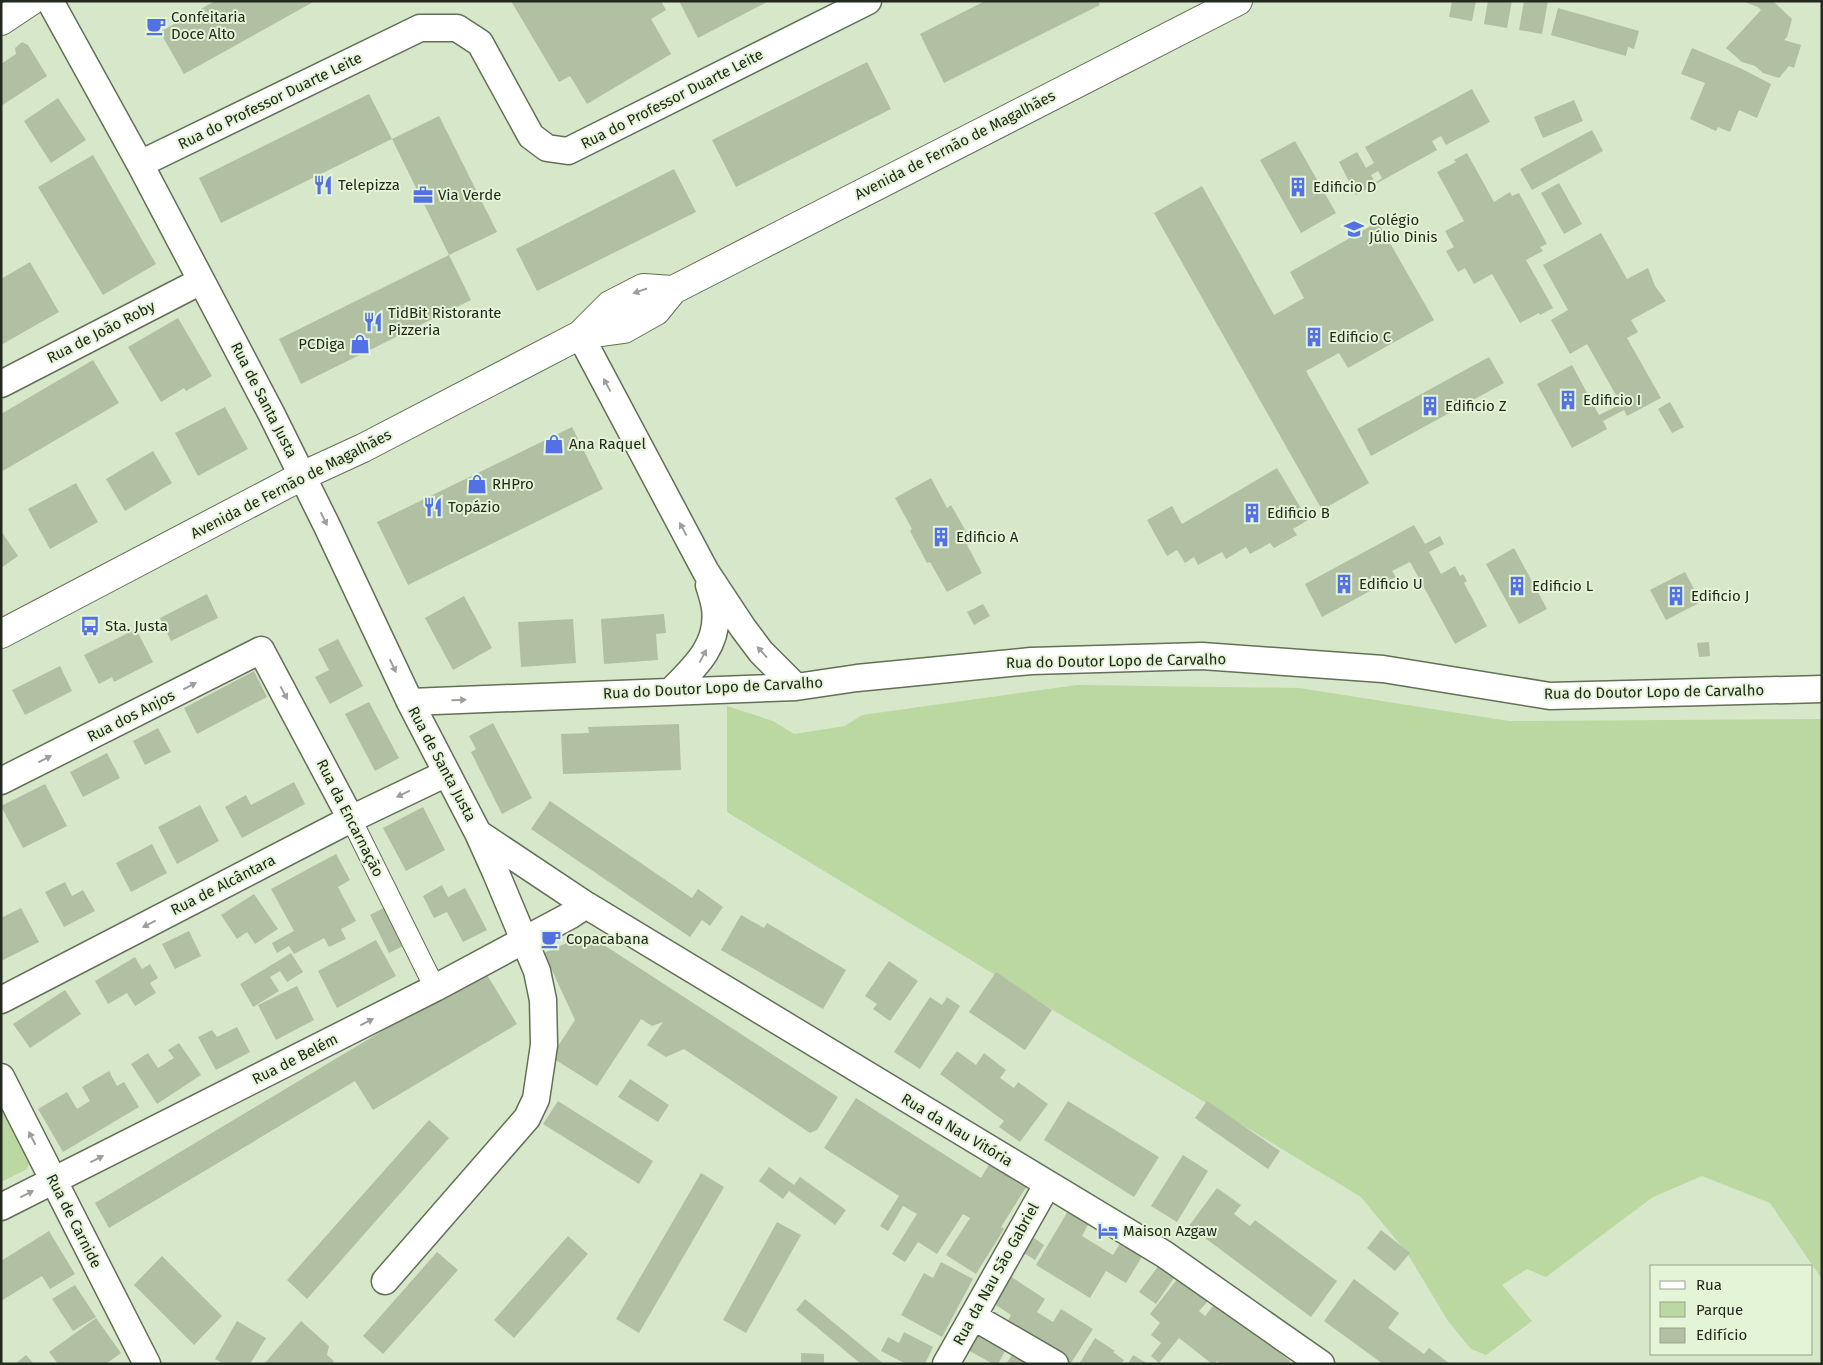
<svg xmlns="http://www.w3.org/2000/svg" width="1823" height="1365" viewBox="0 0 1823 1365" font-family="'Fira Sans',sans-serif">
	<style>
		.green { fill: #bad89f }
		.building { fill: #b1c0a3; fill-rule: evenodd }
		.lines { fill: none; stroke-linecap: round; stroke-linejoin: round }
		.pedestrian-casing { stroke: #627055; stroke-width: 22 }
		.minor-casing { stroke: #627055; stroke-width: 29 }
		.secondary-casing { stroke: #627055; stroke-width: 30 }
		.primary-casing { stroke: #627055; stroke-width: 30 }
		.pedestrian { stroke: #fff; stroke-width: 20 }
		.minor { stroke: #fff; stroke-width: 26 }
		.secondary { stroke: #fff; stroke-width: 28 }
		.primary { stroke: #fff; stroke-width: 28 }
		.oneway { fill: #9c9f9a }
		.labels { text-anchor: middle; stroke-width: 4; stroke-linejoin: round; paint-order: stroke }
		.poi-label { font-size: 15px; fill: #23291e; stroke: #e4f4d6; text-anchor: start }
		.street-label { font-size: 15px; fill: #23291e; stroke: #e4f4d6 }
	</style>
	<rect width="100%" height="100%" fill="#d7e7c9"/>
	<path class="green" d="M1077,685l222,3 210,33 313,-2v560l-52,-76 -68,-27 -49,21 -107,80 -19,-8 -25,16 30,36 -46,34 -15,-6 -23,-28 -41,-68 -46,-56 -634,-385v-106l46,15 21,13 51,-8 17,-11z
		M1,1107l28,56 -2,6 -26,13z"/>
	<path class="building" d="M215,1h100l-131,73 -24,-42z
		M511,1h150l5,9 -15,9 20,35 -84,50 -17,-28 -11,6z
		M679,1h90l-71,37z
		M985,1h113l2,4 -156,78 -24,-49z
		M1452,1h24l-4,20 -23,-4z
		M1488,1h24l-5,27 -23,-4z
		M1524,1h24l-6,33 -23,-4z
		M1742,1h31l19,18 -5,18 -3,3 17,5 -7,23 -5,-2 -10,12 -16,-5 -8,-7 -13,-4 -16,-14 35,-38 -3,-3z
		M1558,8l81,23 -5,18 -6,-2 -2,9 -75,-21z
		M22,42l6,3 19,31 -46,30v-42l15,-10 -1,-6z
		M1692,48l50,21 29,15 -14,34 -18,-8 -9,22 -12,-5 -2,4 -26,-12 15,-36 -24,-9z
		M867,62l24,47 -155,78 -24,-47z
		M1472,89l18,33 -44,23 -5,-9 -9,5 5,9 -81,45 -17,-33 18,-10 9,16 8,-5 -9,-16zM1378,171l4,7 -7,5 -4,-8z
		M369,94l23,45 -171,84 -22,-45z
		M58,98l28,42 -35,23 -27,-42z
		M1574,100l9,21 -40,17 -9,-21z
		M439,116l58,116 -48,23 22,45 -170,84 -22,-45 170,-84 -57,-116z
		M1592,130l11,21 -71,39 -12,-21z
		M1295,141l41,72 -35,20 -41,-73z
		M1467,153l27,49 16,-10 2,4 7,-3 28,51 -7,3 3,4 -17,9 27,48 -13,7 -1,-2 -19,10 -28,-49 -18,10 -9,-16 -7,4 -12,-21 8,-4 -9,-16 19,-10 -27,-49 19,-10 -2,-2z
		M93,155l63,109 -53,31 -65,-108z
		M674,169l22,43 -159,79 -21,-42z
		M1559,183l23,41 -18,10 -23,-41z
		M1202,186l72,129 30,-17 -14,-26 88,-50 56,98 -86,48 -9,-15 -33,18 63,112 -47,27 -168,-297z
		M1601,233l26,46 21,-11 7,18 11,15 -35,19 7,12 -11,6 34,60 -34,18 -3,-6 -21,11 4,8 -35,19 -35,-64 35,-19 27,50 22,-11 -34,-60 -17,10 -19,-34 17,-10 -25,-45z
		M30,262l29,50 -58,33v-66z
		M178,318l34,58 -26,15 -2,-3 -23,14 -33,-55z
		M1489,357l15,26 -133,73 -14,-27z
		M93,360l26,43 -118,69v-58z
		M1670,402l14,25 -12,6 -14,-24z
		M225,407l23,42 -50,27 -23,-43z
		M572,427l31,62 -195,96 -31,-63z
		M153,451l19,32 -47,28 -19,-32z
		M1277,468l31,52 -15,9 4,6 -23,13 -4,-5 -20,11 -4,-7 -20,12 -4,-7 -24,13 -4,-8 -9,6 -8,-13 -10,6 -20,-36 25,-14 10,18z
		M931,478l16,30 4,-3 21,37 -5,3 15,28 -35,19 -17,-30 -3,1 -17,-32 2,-2 -17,-31z
		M76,483l22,39 -48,27 -22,-40z
		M1414,525l11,19 15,-8 4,8 -15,8 12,22 14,-8 5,10 3,-2 4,7 -3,2 23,43 -32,18 -45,-82 -18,9 4,6 -74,40 -17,-33z
		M1,531l17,25 -17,12z
		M1514,548l33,61 -28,15 -33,-60z
		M1685,572l16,30 -35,18 -16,-30z
		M207,594l11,24 -47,23 -11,-23z
		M464,596l28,52 -39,22 -28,-52z
		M983,604l7,12 -16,9 -7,-13z
		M664,614l2,19 -10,1 2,26 -54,4 -3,-45z
		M573,619l3,44 -55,4 -3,-45z
		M136,629l17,33 -39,20 -2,-5 -13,7 -15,-29z
		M338,639l25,47 -33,18 -15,-27 14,-7 -11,-21z
		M1709,642l1,14 -11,1 -2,-14z
		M60,666l12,25 -47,24 -13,-25z
		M254,671l13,26 -70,37 -13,-26z
		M369,702l30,56 -24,13 -30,-57z
		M493,723l39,75 -30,16 -31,-62 5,-3 -7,-13z
		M679,724l2,46 -118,4 -2,-40 28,-1 -1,-6z
		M158,728l13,24 -26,13 -12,-24z
		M107,753l13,25 -37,19 -13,-25z
		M294,782l11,22 -63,34 -17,-31 21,-12 5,10z
		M45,784l22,42 -44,22 -22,-42z
		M550,801l142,97 6,-9 25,18 -13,19 -8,-6 -12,17 -159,-108z
		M200,805l19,36 -42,23 -19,-37z
		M423,807l22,43 -39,21 -23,-43z
		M152,844l15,29 -36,19 -15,-29z
		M336,854l14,26 -12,7 18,34 -15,8 5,10 -17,8 -5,-9 -30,16 -5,-8 -12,7 -5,-10 22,-12 -23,-42z
		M65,882l7,14 11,-6 12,21 -31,16 -19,-35z
		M442,885l6,12 17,-9 22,42 -24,12 -16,-30 -13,6 -11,-22z
		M254,894l24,35 -23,15 -8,-12 -10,7 -16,-24z
		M389,905l20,38 -20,10 -19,-38z
		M21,908l18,34 -38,19v-43z
		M741,915l23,13 3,-5 79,47 -23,39 -102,-59z
		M189,931l12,25 -26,13 -13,-25z
		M587,934l251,163 -21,33 -7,3 -126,-84 -18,8 -19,-12 16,-23 -11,4 -11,-7 -44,67 -46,-29 24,-37 -31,-67z
		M376,940l20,36 -59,32 -19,-37z
		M291,953l12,19 -16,10 -7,-11 -10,6 9,14 -26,16 -13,-23z
		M135,957l7,12 8,-5 8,14 -8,5 6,10 -21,13 -8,-13 -19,11 -13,-23z
		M889,961l29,20 -28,40 -17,-12 4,-5 -12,-8z
		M484,970l33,54 -144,86 -18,-29 -246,147 -14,-25z
		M996,972l56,38 -27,40 -56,-38z
		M297,986l17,34 -38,20 -18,-35z
		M65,990l16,24 -51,34 -17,-24z
		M930,997l12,8 5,-8 13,9 -40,63 -26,-17z
		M237,1027l13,25 -34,18 -18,-33 14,-7 5,7z
		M179,1043l22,32 -44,29 -26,-40 17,-11 10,15 16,-10 -6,-8z
		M957,1051l19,14 8,-12 22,17 -6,8 14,10 4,-6 30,22 -28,38 -21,-15 5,-6 -64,-47z
		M109,1071l8,15 7,-4 15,25 -76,45 -25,-43 29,-17 10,17 13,-8 -8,-14z
		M630,1079l39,26 -11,17 -40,-25z
		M856,1098l125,80 9,-15 37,23 -26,41 3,2 -28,45 -30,-19 24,-37 -7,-4 -26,40 -19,-12 -13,20 -13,-8 25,-40 -14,-8 -15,25 -8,-5 19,-30 -75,-48z
		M558,1101l95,60 -14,23 -96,-60z
		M1068,1101l91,56 -25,40 -90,-57z
		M1207,1101l73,50 -12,18 -73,-51z
		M429,1120l20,18 -142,161 -20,-19z
		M1183,1155l25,16 -31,51 -26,-16z
		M769,1167l25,18 6,-8 46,33 -11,15 -46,-34 -6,8 -24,-18z
		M701,1173l23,14 -85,146 -23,-14z
		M1217,1188l24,17 -7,9 16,12 5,-6 82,61 -26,36 -122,-91z
		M1068,1211l21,12 -7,13 31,19 8,-13 22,13 -17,28 -20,-12 -16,27 -54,-33z
		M777,1222l24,13 -55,98 -23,-13z
		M1381,1230l29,23 -15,18 -28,-23z
		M49,1231l26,43 -25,15 -8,-13 -41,25v-40z
		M568,1236l20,18 -74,84 -20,-18z
		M1034,1238l10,7 -9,15 -11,-7z
		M437,1252l21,18 -75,84 -20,-18z
		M162,1256l60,60 -28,29 -60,-60z
		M941,1262l32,17 -31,58 -41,-22 23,-42 9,5z
		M1160,1264l16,11 -20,29 -17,-12z
		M1010,1276l35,23 -8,13 16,10 8,-13 32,20 -22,34 -64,-41 4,-7 -18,-12z
		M1179,1277l30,23 -10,11 6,5 11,-14 74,59 -2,3h-67l-4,-3 -2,3h-3l-33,-26 -20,25 -8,-7 10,-13 -10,-8 9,-12 -10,-9z
		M1354,1279l45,34 -11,15 36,26 5,-6 21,16h-67l-59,-43z
		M75,1285l21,32 -23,14 -21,-32z
		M805,1299l79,65h-23l-65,-54z
		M96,1318l25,35 -15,11h-48l-9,-12z
		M237,1321l29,17 -16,26h-26l-9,-5z
		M301,1321l28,25 -2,9 7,6 -2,3h-68z
		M980,1328l29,16 -11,20h-5l-25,-14z
		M904,1332l29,15 -8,17h-19l-25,-13 7,-14 11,6z
		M1095,1338l20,13 -2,1 11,8 -3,4h-42z
		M1018,1346l26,18h-38z
		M801,1353l23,1v10h-23z
		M26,1355l8,9h-19z
		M1133,1355l15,9h-20z"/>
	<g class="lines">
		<defs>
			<path id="pedestrian" d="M351,819l84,169"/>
			<path id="minor" d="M50,1l90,163 131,249 56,113 83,176 68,131 18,40 41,98 6,29 1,45 -8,54 -9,19 -142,163
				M140,164l280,-136h37l23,15 51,93 16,12 21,3 300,-150
				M580,335l126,237 37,56 18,24 35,35
				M1,384l200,-103
				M670,692c24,-24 50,-47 45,-84 -1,-8 -4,-16 -6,-23
				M410,702l386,-15 61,-9 174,-17 171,-5 181,13 167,27 272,-7
				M1,781l260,-131 90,169
				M478,833l108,72 578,349 157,110
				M1,1000l350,-181 96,-46
				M1,1077l146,287
				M1,1207l434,-219 136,-73 15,-10
				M974,1317l81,47
				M946,1364l101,-179"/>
			<path id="secondary" d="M1,21l30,-20"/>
			<path id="primary" d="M580,335l44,-6 32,-18 17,-21 565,-289
				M1,634l301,-158 61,-28 217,-113 30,-30 33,-17 30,2"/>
		</defs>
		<use href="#pedestrian" class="pedestrian-casing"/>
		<use href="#minor" class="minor-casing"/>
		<use href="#secondary" class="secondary-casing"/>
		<use href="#primary" class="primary-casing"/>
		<use href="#pedestrian" class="pedestrian"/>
		<use href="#minor" class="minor"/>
		<use href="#secondary" class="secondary"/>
		<use href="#primary" class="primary"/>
	</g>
	<defs><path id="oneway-solid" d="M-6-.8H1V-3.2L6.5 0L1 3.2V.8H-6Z" transform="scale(1.25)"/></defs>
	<g class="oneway">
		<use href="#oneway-solid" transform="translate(640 291) rotate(161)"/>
		<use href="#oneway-solid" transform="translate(607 385) rotate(-118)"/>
		<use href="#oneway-solid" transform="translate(324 519) rotate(64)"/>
		<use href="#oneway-solid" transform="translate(683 529) rotate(-118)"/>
		<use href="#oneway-solid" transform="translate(762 652) rotate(-132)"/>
		<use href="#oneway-solid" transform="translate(703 656) rotate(-62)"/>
		<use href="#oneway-solid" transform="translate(393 666) rotate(65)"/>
		<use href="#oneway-solid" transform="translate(190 686) rotate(-27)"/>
		<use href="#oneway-solid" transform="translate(284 693) rotate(62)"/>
		<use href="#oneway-solid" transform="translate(459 700) rotate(-2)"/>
		<use href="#oneway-solid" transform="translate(45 759) rotate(-27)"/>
		<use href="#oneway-solid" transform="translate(403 794) rotate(154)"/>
		<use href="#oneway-solid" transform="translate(149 924) rotate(153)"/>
		<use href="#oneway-solid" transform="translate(367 1022) rotate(-27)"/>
		<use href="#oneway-solid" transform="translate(32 1138) rotate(-117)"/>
		<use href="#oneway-solid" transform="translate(97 1159) rotate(-27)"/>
		<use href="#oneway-solid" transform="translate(27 1194) rotate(-27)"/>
	</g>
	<defs>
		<symbol id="cafe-bare" viewBox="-9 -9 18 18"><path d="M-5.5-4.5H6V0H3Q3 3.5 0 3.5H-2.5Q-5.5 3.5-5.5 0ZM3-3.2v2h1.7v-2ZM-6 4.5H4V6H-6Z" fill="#5370e5" stroke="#e4f4d6" stroke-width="2.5" paint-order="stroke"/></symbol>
		<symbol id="restaurant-bare" viewBox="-9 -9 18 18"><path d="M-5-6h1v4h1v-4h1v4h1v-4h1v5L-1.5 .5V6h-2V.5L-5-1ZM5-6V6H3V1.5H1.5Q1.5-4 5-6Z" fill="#5370e5" stroke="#e4f4d6" stroke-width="2.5" paint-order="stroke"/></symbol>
		<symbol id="building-bare" viewBox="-9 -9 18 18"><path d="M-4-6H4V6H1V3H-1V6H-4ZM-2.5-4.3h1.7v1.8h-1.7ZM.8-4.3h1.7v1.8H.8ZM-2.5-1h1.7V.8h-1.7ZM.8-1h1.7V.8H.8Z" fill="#5370e5" stroke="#e4f4d6" stroke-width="2.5" paint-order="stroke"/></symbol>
		<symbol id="office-bare" viewBox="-9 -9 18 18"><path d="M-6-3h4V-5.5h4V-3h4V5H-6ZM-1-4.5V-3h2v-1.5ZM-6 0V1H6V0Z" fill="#5370e5" stroke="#e4f4d6" stroke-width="2.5" paint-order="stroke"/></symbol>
		<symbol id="school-bare" viewBox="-9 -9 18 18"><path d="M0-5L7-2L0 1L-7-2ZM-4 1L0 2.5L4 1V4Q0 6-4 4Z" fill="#5370e5" stroke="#e4f4d6" stroke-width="2.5" paint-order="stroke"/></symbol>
		<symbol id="shop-bare" viewBox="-9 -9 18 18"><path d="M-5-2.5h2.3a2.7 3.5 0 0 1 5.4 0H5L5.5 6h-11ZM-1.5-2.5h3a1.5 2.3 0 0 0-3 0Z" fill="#5370e5" stroke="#e4f4d6" stroke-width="2.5" paint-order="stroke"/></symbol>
		<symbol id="bus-bare" viewBox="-9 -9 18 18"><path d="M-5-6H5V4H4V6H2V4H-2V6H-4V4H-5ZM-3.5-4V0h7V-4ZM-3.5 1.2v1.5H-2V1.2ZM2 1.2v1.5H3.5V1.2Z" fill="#5370e5" stroke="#e4f4d6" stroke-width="2.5" paint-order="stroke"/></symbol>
		<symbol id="hotel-bare" viewBox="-9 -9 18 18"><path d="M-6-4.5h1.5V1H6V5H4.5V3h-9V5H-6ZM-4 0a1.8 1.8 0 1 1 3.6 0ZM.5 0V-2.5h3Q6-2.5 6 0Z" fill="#5370e5" stroke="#e4f4d6" stroke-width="2.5" paint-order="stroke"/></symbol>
	</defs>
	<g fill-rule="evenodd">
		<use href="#cafe-bare" x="142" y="12" width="28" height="28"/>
		<use href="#restaurant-bare" x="309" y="171" width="28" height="28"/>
		<use href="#building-bare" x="1284" y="173" width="28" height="28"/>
		<use href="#office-bare" x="409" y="181" width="28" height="28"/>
		<use href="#school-bare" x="1340" y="215" width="28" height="28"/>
		<use href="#restaurant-bare" x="359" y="308" width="28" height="28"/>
		<use href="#building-bare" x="1300" y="323" width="28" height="28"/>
		<use href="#shop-bare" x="346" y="330" width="28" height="28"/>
		<use href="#building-bare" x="1554" y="386" width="28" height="28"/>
		<use href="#building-bare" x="1416" y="392" width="28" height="28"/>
		<use href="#shop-bare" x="540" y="430" width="28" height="28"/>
		<use href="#shop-bare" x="463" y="470" width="28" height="28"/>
		<use href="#restaurant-bare" x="419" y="493" width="28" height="28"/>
		<use href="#building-bare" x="1238" y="499" width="28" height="28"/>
		<use href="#building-bare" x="927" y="523" width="28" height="28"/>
		<use href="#building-bare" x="1330" y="570" width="28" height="28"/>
		<use href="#building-bare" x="1503" y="572" width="28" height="28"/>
		<use href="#building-bare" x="1662" y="582" width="28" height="28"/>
		<use href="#bus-bare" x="76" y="612" width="28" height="28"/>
		<use href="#cafe-bare" x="537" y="925" width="28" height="28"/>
		<use href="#hotel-bare" x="1094" y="1217" width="28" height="28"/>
	</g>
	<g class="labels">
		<g class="poi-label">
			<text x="171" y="22">Confeitaria<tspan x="171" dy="17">Doce Alto</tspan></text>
			<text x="338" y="190">Telepizza</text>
			<text x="1313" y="192">Edificio D</text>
			<text x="438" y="200">Via Verde</text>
			<text x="1369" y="225">Colégio<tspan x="1369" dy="17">Júlio Dinis</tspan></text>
			<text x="388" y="318">TidBit Ristorante<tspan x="388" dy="17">Pizzeria</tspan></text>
			<text x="1329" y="342">Edificio C</text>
			<text x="345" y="349" text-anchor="end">PCDiga</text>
			<text x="1583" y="405">Edificio I</text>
			<text x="1445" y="411">Edificio Z</text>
			<text x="569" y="449">Ana Raquel</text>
			<text x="492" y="489">RHPro</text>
			<text x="448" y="512">Topázio</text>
			<text x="1267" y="518">Edificio B</text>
			<text x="956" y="542">Edificio A</text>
			<text x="1359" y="589">Edificio U</text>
			<text x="1532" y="591">Edificio L</text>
			<text x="1691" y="601">Edificio J</text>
			<text x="105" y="631">Sta. Justa</text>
			<text x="566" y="944">Copacabana</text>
			<text x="1123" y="1236">Maison Azgaw</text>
		</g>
		<g class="street-label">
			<text transform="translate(672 99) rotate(-27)" y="5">Rua do Professor Duarte Leite</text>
			<text transform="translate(270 101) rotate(-26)" y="5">Rua do Professor Duarte Leite</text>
			<text transform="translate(955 145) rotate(-27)" y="5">Avenida de Fernão de Magalhães</text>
			<text transform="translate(101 332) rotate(-27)" y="5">Rua de João Roby</text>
			<text transform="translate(264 400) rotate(63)" y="5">Rua de Santa Justa</text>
			<text transform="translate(291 484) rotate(-27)" y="5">Avenida de Fernão de Magalhães</text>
			<text transform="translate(1116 661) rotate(-1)" y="5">Rua do Doutor Lopo de Carvalho</text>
			<text transform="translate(713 688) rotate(-3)" y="5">Rua do Doutor Lopo de Carvalho</text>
			<text transform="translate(1654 692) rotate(-1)" y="5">Rua do Doutor Lopo de Carvalho</text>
			<text transform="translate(131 716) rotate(-27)" y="5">Rua dos Anjos</text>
			<text transform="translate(442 764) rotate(62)" y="5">Rua de Santa Justa</text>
			<text transform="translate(350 818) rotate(63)" y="5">Rua da Encarnação</text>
			<text transform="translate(223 885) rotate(-27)" y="5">Rua de Alcântara</text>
			<text transform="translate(295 1059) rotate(-27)" y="5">Rua de Belém</text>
			<text transform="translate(957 1130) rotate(31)" y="5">Rua da Nau Vitória</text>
			<text transform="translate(74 1221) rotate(63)" y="5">Rua de Carnide</text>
			<text transform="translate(996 1274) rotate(-61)" y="5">Rua da Nau São Gabriel</text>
		</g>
	</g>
	<rect width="1823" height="1365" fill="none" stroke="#23291e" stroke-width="5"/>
	<rect x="1650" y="1265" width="162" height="90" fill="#e4f4d6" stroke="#97a38c"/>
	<rect x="1660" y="1281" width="25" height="8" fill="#ffffff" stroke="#97a38c"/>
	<text x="1696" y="1290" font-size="15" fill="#23291e">Rua</text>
	<rect x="1660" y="1302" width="25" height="15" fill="#bad89f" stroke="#97a38c"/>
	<text x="1696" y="1315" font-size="15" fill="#23291e">Parque</text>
	<rect x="1660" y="1328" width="25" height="15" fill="#b1c0a3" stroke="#97a38c"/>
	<text x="1696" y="1340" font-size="15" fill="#23291e">Edifício</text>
</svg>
